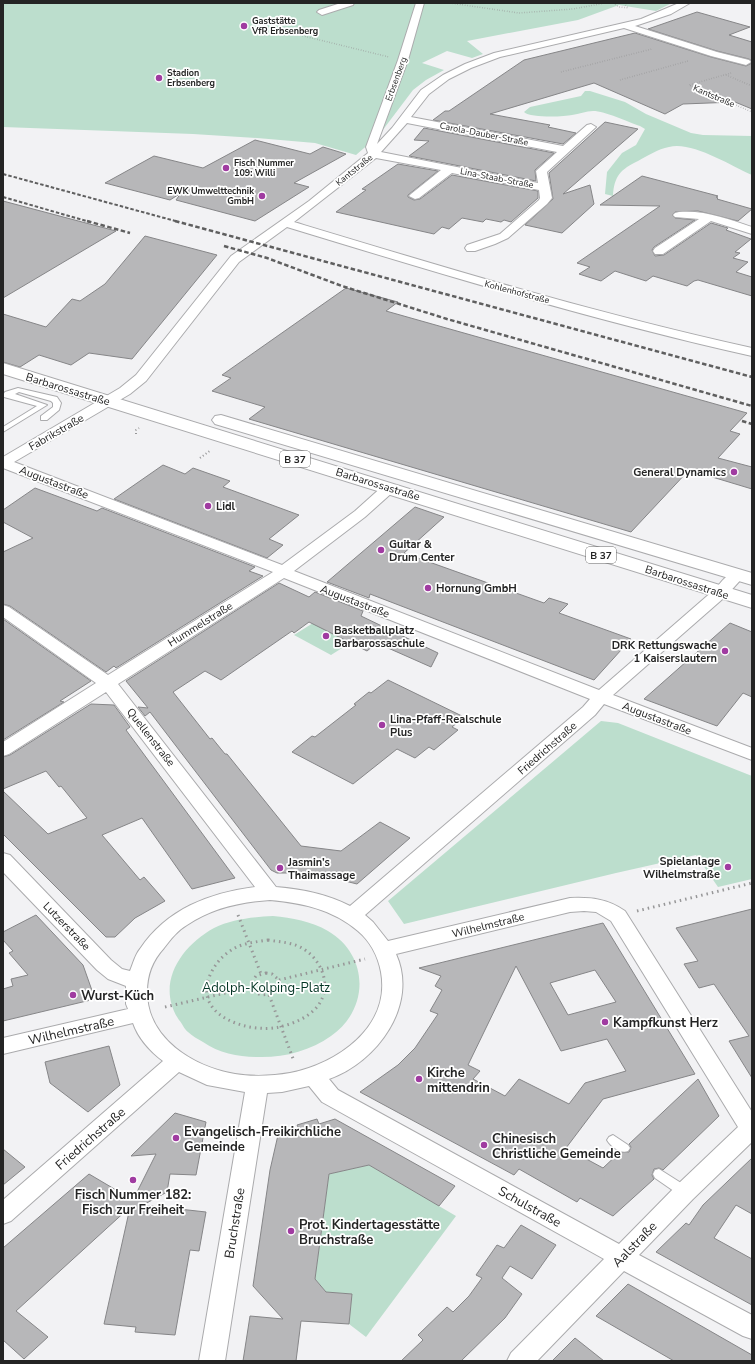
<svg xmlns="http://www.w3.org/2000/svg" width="755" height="1364" viewBox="0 0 755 1364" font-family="'Nunito Sans',sans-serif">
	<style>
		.green { fill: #bcdecd }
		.building { fill: #b7b7b9; stroke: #868688; fill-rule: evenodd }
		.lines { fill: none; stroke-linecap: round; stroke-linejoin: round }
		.lane-casing { stroke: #ababad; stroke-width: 2 }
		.street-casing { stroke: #ababad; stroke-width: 2 }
		.primary-casing { stroke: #ababad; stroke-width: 2 }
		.path-far2 { stroke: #979798; stroke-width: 1.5; stroke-dasharray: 0.5 2; stroke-linecap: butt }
		.path-far1 { stroke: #979798; stroke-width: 2; stroke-dasharray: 1 2.5; stroke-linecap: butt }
		.path { stroke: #979798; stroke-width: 3; stroke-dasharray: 1.5 4; stroke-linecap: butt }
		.lane { fill: #fff; fill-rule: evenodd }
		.street { fill: #fff; fill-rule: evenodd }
		.primary { fill: #fff; fill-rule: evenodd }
		.rail-far1 { stroke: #5f5f5f; stroke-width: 2; stroke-dasharray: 3.5 2; stroke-linecap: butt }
		.rail { stroke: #5f5f5f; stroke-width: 2.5; stroke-dasharray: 4.5 2.5; stroke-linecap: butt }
		.poi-dot { fill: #a03ba1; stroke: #fff; stroke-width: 1.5 }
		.labels { text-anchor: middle; stroke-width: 3.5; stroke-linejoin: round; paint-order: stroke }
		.far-poi-label { font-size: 9px; font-weight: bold; fill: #242424; stroke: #fff; text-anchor: start }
		.far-street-label { font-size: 9px; fill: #242424; stroke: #fff }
		.shield { fill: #fff; stroke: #666; stroke-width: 1 }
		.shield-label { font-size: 10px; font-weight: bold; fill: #242424 }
		.street-label { font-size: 11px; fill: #242424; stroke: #fff }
		.poi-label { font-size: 11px; font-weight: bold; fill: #242424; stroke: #fff; text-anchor: start }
		.near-park-label { font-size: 13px; fill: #033524; stroke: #fff }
		.near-poi-label { font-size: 13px; font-weight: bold; fill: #242424; stroke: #fff; text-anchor: start }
		.near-street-label { font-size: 13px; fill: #242424; stroke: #fff }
	</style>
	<rect width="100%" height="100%" fill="#f2f2f4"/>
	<path class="green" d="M3,3h669l-16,8 -37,-6 -41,15 -111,21 16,13 -11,4 -25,-7 -25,12 22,7 -18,10 -13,10 -34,45 -23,20 -41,-12 -58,-5 -64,-4 -190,-7z
		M585,91h5l35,11 21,12 45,19 12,2 49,1v39c-23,-10 -60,-34 -83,-28 -11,2 -22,9 -31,14 -17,8 -24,15 -25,35l-8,-2 2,-22 15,-19 14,-8 9,-16 -5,-3c-12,-4 -35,-15 -47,-15 -7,0 -14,3 -21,4 -9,2 -42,3 -48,-3l6,-5 51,-11z
		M321,618l37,20 -27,17 -37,-20z
		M601,721l17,2 134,53v103l-34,8 -22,-32 -80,18 -212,51 -16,-23z
		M273,916c19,2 38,5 55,15 41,24 42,78 3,105 -21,15 -48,22 -74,21 -19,0 -38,-4 -54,-15 -5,-3 -11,-6 -15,-10 -4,-3 -6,-9 -9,-12 -24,-36 2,-74 35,-92 18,-9 39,-11 59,-12z
		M369,1165l87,51 -90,121 -17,-13 3,-30 -26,-2 -11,-13 14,-105z"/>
	<path class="building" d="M697,12l53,15 -21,8 23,7v19l-3,-2 -32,-8 -69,-22z
		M635,33l76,24 35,9 6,-3v46l-17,-7 -52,2 -18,10 -71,-31 -104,31 60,11 -2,2 28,6 -13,11 -130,-24 12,-9h4l75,-51z
		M605,122l33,7 -75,65 27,-9 4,19 -32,29 -37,-8 28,-26 -4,-26z
		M424,128l130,25 -19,17 1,11 -127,-25 20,-15 -15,-1z
		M255,140l55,14 13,-7 23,7 -52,29 15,4 -54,34 -79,-21 5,-7 -11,7 -65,-17 49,-27 49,12z
		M398,164l40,7 -30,24v2l6,3 6,-1 32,-24 86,16v7l-27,24 -7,-2 -3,2 -15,-3 -3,3 -21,-4 -13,11 -7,-2 -8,7 -98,-22 30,-22 -4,-1z
		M642,176l76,20 -2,1 2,1 -1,1 35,10 -14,12 -40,-10 -23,1 -3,3 3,3 20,2 -41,27 -2,3 3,6 9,-1 47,-32 17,5 -2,2 25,9 -16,13 5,1 -7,5 15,4 -12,10 16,5v19l-54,-16 -4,1 -7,5 -34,-10 -7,5 -31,-10 -14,10 -22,-7 11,-7 -13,-4 83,-57 -60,-1z
		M3,201l113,30 -113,67z
		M145,236l72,19 -85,104 -43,-6 -18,12 -32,-10 -19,12 -17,-5v-48l43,13 26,-28 8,2 25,-17z
		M346,288l52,14 -12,9 361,102 -17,18 10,3 -22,24 34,9v22l-63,-19 -58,62 -382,-113 16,-12 -53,-16 19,-13 -9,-3z
		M163,465l22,9 8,-6 37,13 -7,6 76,28 -30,24 14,6 -16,13 -153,-59z
		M35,488l62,23 5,-3 153,59 -6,4 14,5 -147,92 -2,-2 -8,6 -96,-66 -7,-2v-52l30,-14 -30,-16v-12z
		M415,507l29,10 -40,36 140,50 5,-5 19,6 -9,9 72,26 -37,41 -224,-86 -1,4 -42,-16z
		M279,583l30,14 6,-5 48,19 -2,5 77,37 -7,14 -52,-23 -2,4 -4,-2 -6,5 -58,-29 -15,11 -2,-2 -71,49 -16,-9 -32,21 37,47 2,-1 13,16h2l74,92 40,5 39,-29 30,16 -53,46 -32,-8 -23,-3h-25l-6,-3 -121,-158 -5,4 -7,-9 10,1 -22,-27z
		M3,619l88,62 -31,20 4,1 -61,38z
		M730,623l22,9v65l-9,-4 -26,33 -73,-27z
		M388,680l76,37 -12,10 6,3 -24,20 -5,-3 -14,11 -18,-9 -44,35 -61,-32 20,-16 3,1 41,-32 -2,-1 15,-12 2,1z
		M91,704l23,1 16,22 -4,3 109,148 -43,11 -50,-71 -40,17 38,45 4,-3 21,24 -30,17 -20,19h-9l-103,-103v-43l45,43 39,-16 -26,-32 -2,1 -13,-16 -43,18v-32l7,-2z
		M752,909v169l-23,-37 20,-5 -35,-52 -15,4 -15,-24 14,-3 -22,-33z
		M36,915l47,50 12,34 -92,22v-32l10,-3 -2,-7 17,-4 -19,-22 4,-2 -10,-11v-8z
		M603,923l92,151 -92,25 -37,49 37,20 17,-16h9l2,-5 -2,-3 69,-65 21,37 -56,54 -4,-2 -5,1 -2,6 2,4 -41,37 -33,-18 -3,4 -58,-33 -5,6 -154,-83 38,-27 17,-17 23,-34 -8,-3 12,-21 -7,-4 6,-10 -22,-8zM516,966l45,85 46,-12 19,32 -41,12 -16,21 -50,-25 -14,17 -32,-17 7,-8 -12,-6zM595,970l21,32 -48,13 -18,-32z
		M109,1046l11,39 -32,27 -38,-29 -5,-21z
		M175,1113l31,9 -10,53 -26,-1 -3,18 -24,13 63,7 -7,39 -9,-1 -15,85 -40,-3 1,-5 -32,-3 25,-112 -2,1 2,-5 -113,103 32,26 -24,22 -21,-19v-92l86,-74 44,26 23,-46 -25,2z
		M317,1119l2,5 16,-5 120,67 -16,20 -70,-41 -40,9 -14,105 11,13 26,2 -3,30 -48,-3 -5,40h-53l7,-45 33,3 -30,-33 17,-116 8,-35 21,-6 -2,-4z
		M3,1149l22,18 -22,18z
		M752,1158v56l-16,-9 -22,33 38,21v46l-96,-53 30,-29 3,2 14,-20z
		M521,1225l35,20 -24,34 -22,-13 -8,12 20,16 -17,24 -44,43h-60l22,-21 -5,-5 29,-28 6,5 16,-16 13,-18 -6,-3 21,-30 7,3z
		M628,1284l124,71v6h-78l-78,-45z
		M575,1338l29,23h-52z"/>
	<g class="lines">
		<defs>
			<path id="lane" d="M18,388l39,9 4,6 -2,7 -12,10h-6v-4l12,-9v-4l-2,-2 -32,-9 -4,2 32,11 -44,27v-5l34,-21 -33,-9 -1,-2 2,-3z
				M613,1135l15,10 2,3 -2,3c-7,3 -17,-4 -21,-11l2,-3z
				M659,1169l30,19 2,4 -2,4 -4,1 -4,-1 -26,-18 -2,-4 2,-4z"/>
			<path id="street" d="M341,3h13l-1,2 -31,10 -5,-3 2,-2z
				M416,3h8l-16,57 -31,84 15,-16 29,-38 22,-15 22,-11 29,-11 147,-34 38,-16h11l-19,11 -36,12 82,26 32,8 2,2 -5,3 -35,-9 -87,-28 -124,29 -29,11 -22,11 -20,15 -18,23 152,29 24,-21 4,-1 5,3 -49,45 5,26 -5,6 -39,34 -13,6 -20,7h-8l-2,-3 2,-3 33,-11 39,-34 1,-2 -1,-8 -87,-17 -33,25 -4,1 -6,-3 2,-2 30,-24 -65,-12 -82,64c152,46 303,92 458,126v8c-157,-35 -311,-82 -465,-129l-48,35 -93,119 -16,13 -116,68 268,103 73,-54 29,-26 5,-1 5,1 2,3 -2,3 -29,26 -71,54 305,119 115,-100c9,-9 16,-22 29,-18l2,3 -19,21 -113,99 139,53v12l-148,-56 -9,11 -230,200 8,7 15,19 182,-43c21,-1 38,1 55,13l127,201v30l-59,57 -54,56 113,60v24l-9,-3 -119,-65 -87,90h-30l4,-8 93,-94 -282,-157 -13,-16 -27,6 -15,1 -42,268h-26l46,-269 -38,-7 -28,-13 -168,149 -8,3v-24l160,-139c-12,-9 -25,-23 -30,-38l-130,31v-16l125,-29 -2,-5v-18l-18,-7 -11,-9 -94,-98v-19l7,2 101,105 11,9 8,2c3,-7 5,-16 10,-22 27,-40 69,-56 115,-62l-149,-195 -97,62 -6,2v-14l93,-59 -93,-66v-12l6,2 99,68 165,-103 -270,-104v-11l117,-69 16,-13 95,-119 78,-55 59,-48 -2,-6 32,-87zM407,123l150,29 -21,19 2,12 -157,-31zM284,578l306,121 -7,8 -233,199c-23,-12 -49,-17 -74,-19l-158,-203zM270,900c32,3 62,9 88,31 12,10 20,25 23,41 10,55 -44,92 -91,101 -17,3 -37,4 -55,1 -41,-7 -88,-35 -88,-82 0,-17 5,-31 17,-44 7,-9 13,-17 23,-23 25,-17 53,-23 83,-25zM584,911l12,1 15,9 127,206 -61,58 -58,59 -281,-154 -9,-11c48,-17 90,-74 67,-125l174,-42z
				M679,212c26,-2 49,7 73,15v7l-41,-13 -48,33h-8l-2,-3 2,-3 44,-29 -24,-2 -2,-2 2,-2z"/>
			<path id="primary" d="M3,363l749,232v13l-749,-234z
				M221,415l531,158v12l-537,-161 -3,-4 3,-4z"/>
		</defs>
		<use href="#lane" class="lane-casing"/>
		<use href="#street" class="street-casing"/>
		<use href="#primary" class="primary-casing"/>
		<path class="path-far2" d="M450,3l69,10 54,-4 32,-6
			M613,3l6,4 10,1
			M624,3l4,5
			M271,28l118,29
			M561,72l91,-23
			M731,73l-42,12 63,27
			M726,75l26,11
			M620,80l68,-19"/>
		<path class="path-far1" d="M136,434v-4l3,-2
			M200,458l11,-8"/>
		<path class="path" d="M637,911l115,-28
			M238,915l23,59
			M268,940c11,2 22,2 32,7 22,11 34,41 16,61 -9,10 -23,16 -37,19 -31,7 -89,-12 -68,-54 5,-10 12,-18 22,-24 10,-6 23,-7 35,-9z
			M266,973l6,1 7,6 -1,9c-10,8 -25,9 -27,-6l5,-7z
			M279,980l86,-21
			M269,995l25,66
			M165,1007l86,-20"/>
		<use href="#lane" class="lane"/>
		<use href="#street" class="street"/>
		<use href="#primary" class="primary"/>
		<path class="rail-far1" d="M3,174l176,48
			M3,197l87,25"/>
		<path class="rail" d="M87,221l43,12
			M175,221l577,156
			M224,246l43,12 75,28 105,33 305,87
			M742,421l10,3"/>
	</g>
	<g class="poi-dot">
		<circle cx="244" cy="26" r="4"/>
		<circle cx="159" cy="78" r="4"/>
		<circle cx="226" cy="168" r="4"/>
		<circle cx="262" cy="196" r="4"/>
		<circle cx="734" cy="472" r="4"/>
		<circle cx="208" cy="506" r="4"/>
		<circle cx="381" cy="550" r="4"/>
		<circle cx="428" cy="588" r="4"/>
		<circle cx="326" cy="636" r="4"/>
		<circle cx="725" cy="651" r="4"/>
		<circle cx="382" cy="725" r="4"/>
		<circle cx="728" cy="867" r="4"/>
		<circle cx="280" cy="868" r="4"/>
		<circle cx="73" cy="995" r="4"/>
		<circle cx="605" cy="1022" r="4"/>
		<circle cx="419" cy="1079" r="4"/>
		<circle cx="176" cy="1138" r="4"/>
		<circle cx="484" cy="1145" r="4"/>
		<circle cx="133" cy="1180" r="4"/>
		<circle cx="291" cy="1231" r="4"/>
	</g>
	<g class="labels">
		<g class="far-poi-label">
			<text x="252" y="24">Gaststätte<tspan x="252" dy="10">VfR Erbsenberg</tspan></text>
			<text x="167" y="76">Stadion<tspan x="167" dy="10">Erbsenberg</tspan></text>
			<text x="234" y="166">Fisch Nummer<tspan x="234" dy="10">109: Willi</tspan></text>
			<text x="254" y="194" text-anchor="end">EWK Umwelttechnik<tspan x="254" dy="10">GmbH</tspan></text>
		</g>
		<g class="far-street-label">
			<text transform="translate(396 79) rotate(-70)" y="3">Erbsenberg</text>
			<text transform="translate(714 96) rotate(23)" y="3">Kantstraße</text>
			<text transform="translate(484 134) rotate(11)" y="3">Carola-Dauber-Straße</text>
			<text transform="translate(354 170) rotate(-39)" y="3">Kantstraße</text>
			<text transform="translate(497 178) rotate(11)" y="3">Lina-Staab-Straße</text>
			<text transform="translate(517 292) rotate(15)" y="3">Kohlenhofstraße</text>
		</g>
		<g class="shield">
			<rect x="280" y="451" width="30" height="16" rx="3"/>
			<rect x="586" y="547" width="30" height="16" rx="3"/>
		</g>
		<g class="shield-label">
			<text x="295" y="463">B 37</text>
			<text x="601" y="559">B 37</text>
		</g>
		<g class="street-label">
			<text transform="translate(68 389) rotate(17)" y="4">Barbarossastraße</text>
			<text transform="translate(56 432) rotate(-30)" y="4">Fabrikstraße</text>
			<text transform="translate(54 482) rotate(21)" y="4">Augustastraße</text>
			<text transform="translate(378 484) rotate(17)" y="4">Barbarossastraße</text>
			<text transform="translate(687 582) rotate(18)" y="4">Barbarossastraße</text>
			<text transform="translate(355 601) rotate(21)" y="4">Augustastraße</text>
			<text transform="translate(200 624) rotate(-32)" y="4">Hummelstraße</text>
			<text transform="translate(657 718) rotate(21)" y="4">Augustastraße</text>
			<text transform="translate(151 737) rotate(52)" y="4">Quellenstraße</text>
			<text transform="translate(547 748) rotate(-41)" y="4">Friedrichstraße</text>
			<text transform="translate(488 925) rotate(-14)" y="4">Wilhelmstraße</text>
			<text transform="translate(67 926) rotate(46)" y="4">Lutzerstraße</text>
		</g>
		<g class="poi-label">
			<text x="726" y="476" text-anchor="end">General Dynamics</text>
			<text x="216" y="510">Lidl</text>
			<text x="389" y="548">Guitar &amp;<tspan x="389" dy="13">Drum Center</tspan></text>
			<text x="436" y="592">Hornung GmbH</text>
			<text x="334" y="634">Basketballplatz<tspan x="334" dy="13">Barbarossaschule</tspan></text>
			<text x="717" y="649" text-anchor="end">DRK Rettungswache<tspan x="717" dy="13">1 Kaiserslautern</tspan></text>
			<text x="390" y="723">Lina-Pfaff-Realschule<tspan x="390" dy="13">Plus</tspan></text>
			<text x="720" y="865" text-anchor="end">Spielanlage<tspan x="720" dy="13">Wilhelmstraße</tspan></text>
			<text x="288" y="866">Jasmin’s<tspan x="288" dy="13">Thaimassage</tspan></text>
		</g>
		<g class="near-park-label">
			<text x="266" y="992">Adolph-Kolping-Platz</text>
		</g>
		<g class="near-poi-label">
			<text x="81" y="1000">Wurst-Küch</text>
			<text x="613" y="1027">Kampfkunst Herz</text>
			<text x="427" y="1077">Kirche<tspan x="427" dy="15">mittendrin</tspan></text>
			<text x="184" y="1136">Evangelisch-Freikirchliche<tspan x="184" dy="15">Gemeinde</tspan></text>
			<text x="492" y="1143">Chinesisch<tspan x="492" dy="15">Christliche Gemeinde</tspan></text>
			<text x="133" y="1199" text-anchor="middle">Fisch Nummer 182:<tspan x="133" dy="15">Fisch zur Freiheit</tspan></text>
			<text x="299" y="1229">Prot. Kindertagesstätte<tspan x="299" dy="15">Bruchstraße</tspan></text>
		</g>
		<g class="near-street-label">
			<text transform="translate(71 1030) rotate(-13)" y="5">Wilhelmstraße</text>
			<text transform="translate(90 1138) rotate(-41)" y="5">Friedrichstraße</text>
			<text transform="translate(530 1206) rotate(29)" y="5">Schulstraße</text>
			<text transform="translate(234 1223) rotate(-81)" y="5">Bruchstraße</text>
			<text transform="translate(634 1244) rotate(-46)" y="5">Aalstraße</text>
		</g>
	</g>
	<rect width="755" height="1364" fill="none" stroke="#242424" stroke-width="8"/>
</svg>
